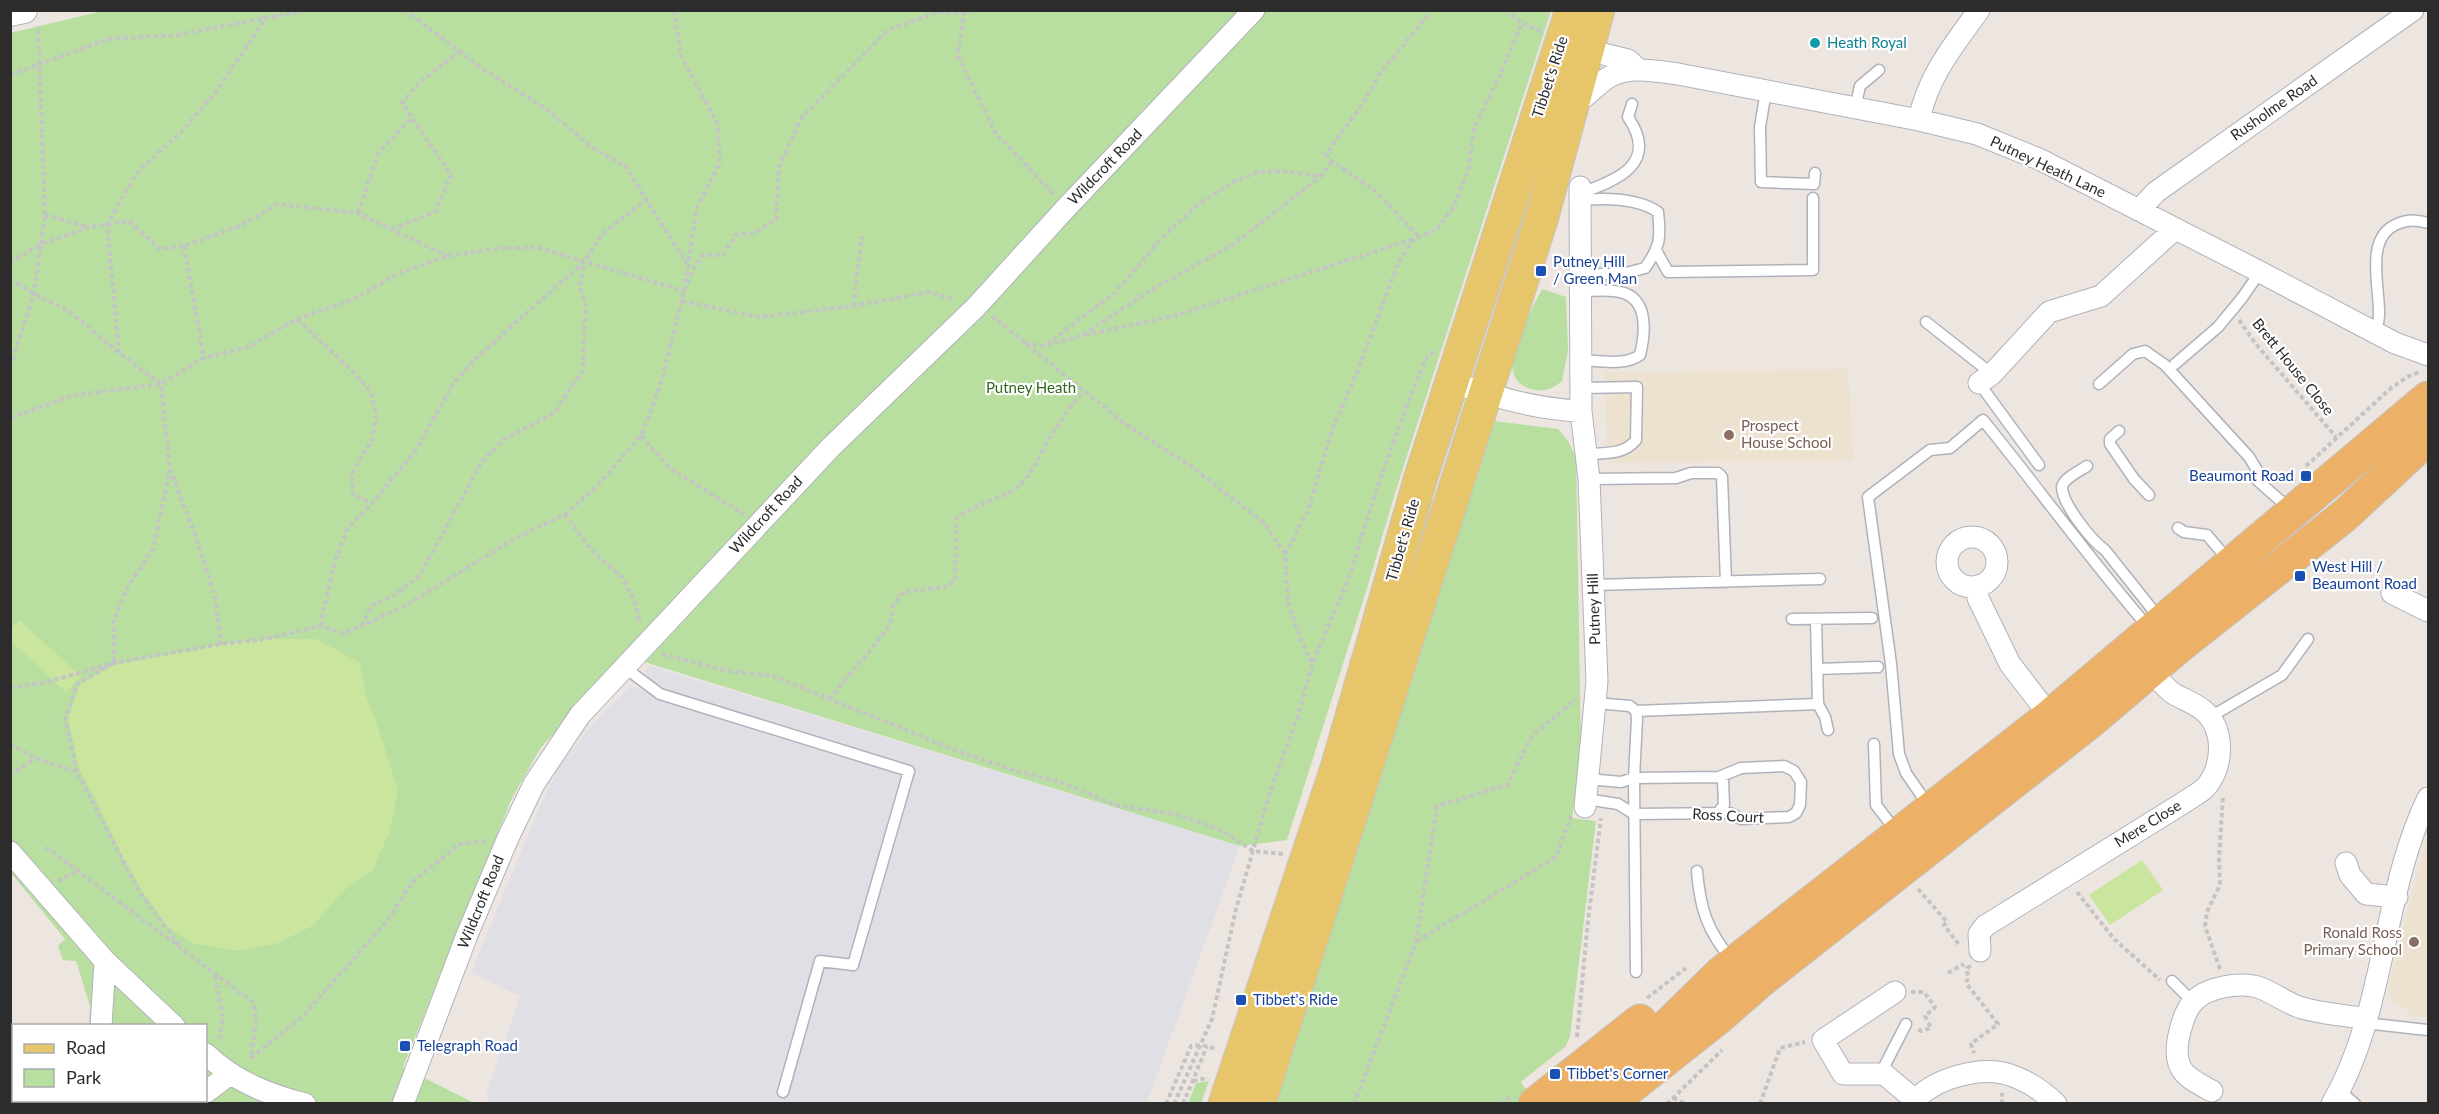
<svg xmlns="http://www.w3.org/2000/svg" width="2439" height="1114" viewBox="0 0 2439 1114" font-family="Lato,sans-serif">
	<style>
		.industrial { fill: #e1dfe6 }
		.education { fill: #ede2d0 }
		.green { fill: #b8dfa0 }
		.pitch { fill: #cae59d }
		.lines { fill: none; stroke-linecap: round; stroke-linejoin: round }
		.service-casing { stroke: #b0b2bb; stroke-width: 13 }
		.minor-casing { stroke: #b0b2bb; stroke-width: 23 }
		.tertiary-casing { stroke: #b0b2bb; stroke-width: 28 }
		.primary-casing { stroke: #c4c4c4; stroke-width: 35 }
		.trunk-casing { stroke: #c4c4c4; stroke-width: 35 }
		.path { stroke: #c4c4c4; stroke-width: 4; stroke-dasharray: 4.5 3; stroke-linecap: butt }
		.service { stroke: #fff; stroke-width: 10 }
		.minor { stroke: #fff; stroke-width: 21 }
		.tertiary { stroke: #fff; stroke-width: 26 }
		.primary { stroke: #e7c56a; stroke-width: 33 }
		.trunk { stroke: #edb067; stroke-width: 33 }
		.culture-dot { fill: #0f9aa8; stroke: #fff; stroke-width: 2 }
		.transit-dot { fill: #1a4fb4; stroke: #fff; stroke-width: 2 }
		.education-dot { fill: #8d6e63; stroke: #fff; stroke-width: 2 }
		.labels { text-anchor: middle; stroke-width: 4.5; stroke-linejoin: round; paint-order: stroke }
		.culture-label { font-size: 15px; fill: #0d838f; stroke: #fff; text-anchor: start }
		.street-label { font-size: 15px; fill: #2c2c2c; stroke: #fff }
		.transit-label { font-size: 15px; fill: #164399; stroke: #fff; text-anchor: start }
		.park-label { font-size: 15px; fill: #316520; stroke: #fff }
		.education-label { font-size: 15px; fill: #785e54; stroke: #fff; text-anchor: start }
	</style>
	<rect width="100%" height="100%" fill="#ede6e0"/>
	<path class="industrial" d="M648,665l592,181 -93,257h-658l-3,-8 34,-99 -49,-23 68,-165 21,-43 35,-44 36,-36 6,4 6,-6 5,-6 -2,-6z"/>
	<path class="education" d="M1848,369l6,92 -246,2 -4,-91z
		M2428,834v189l-2,-6 -18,-2v-5l-15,-8 -4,-8v-12z"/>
	<path class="green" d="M107,10l1444,1 -156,482 -26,89 -82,258 -47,6 -618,-191 -82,94 -29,51 -108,267 73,37 -383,-1 -1,-2 114,-1v-74l-117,-1 1,-19 -14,-45 -13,-1 -5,-14 7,-7 -54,-66 -1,-840z
		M1542,289l24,8 2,54 -6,30c-11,9 -20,12 -34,7 -38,-14 3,-76 14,-99z
		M1494,421l64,8 10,12 8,16 5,289 -9,72 24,3 -26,215 -4,10 -45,36 8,12 -11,9 -244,1 166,-525z
		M1209,1081l-8,22h-13l8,-20z"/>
	<path class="pitch" d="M19,620l62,56 -15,16 -55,-51v-12z
		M266,639h50l44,24 6,33 10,25 22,69 -8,40 -17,40 -30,21 -29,34 -36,18 -38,8 -48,-8 -23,-15 -26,-36 -22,-38 -21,-45 -20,-38 -12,-52 12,-35 34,-19 107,-21z
		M2142,860l21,30 -53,35 -21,-30z"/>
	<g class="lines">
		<defs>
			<path id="service" d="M1766,91l-6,36 1,55 53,2 1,-11
				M1855,108l5,-22 19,-16
				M1580,193c39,-13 79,-30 48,-76l4,-13
				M1657,252l11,20 145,-2v-72
				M1581,274h41l23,-6c15,-21 16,-30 13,-56 -21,-14 -52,-14 -76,-12
				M1581,291c11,0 22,-1 33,0 35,3 32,39 26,64 -15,11 -40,6 -58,5
				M1926,322l66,52
				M2375,333c2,-6 4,-12 4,-18 1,-28 -15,-77 18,-91 12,-5 19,-4 31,-1
				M2175,364l43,-37 24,-29 18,-26
				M1979,383l60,82
				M2099,384l34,-30 12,-3 20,14 84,92 8,13v10l34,30
				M1582,388l55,-1 -1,53c-12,15 -32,13 -49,14
				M2119,431l-9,8v5l24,35 15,16
				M2087,466c-6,4 -24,13 -25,21 0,17 30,54 43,63l55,69
				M1589,479l87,-1 15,-5h27l4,4 4,105
				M2178,528l6,4 23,3 22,26
				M1593,585l227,-6
				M1792,619l80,-1
				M624,667l36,27 249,77 -56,194 -33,-4 -37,131
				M1817,669l61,-2
				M1595,703l35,3 6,5 182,-7 -2,-85
				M1818,704l7,13 3,13
				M1636,711l1,8 -3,59 2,194
				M2210,717l72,-42 26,-36
				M1874,744l2,61 20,26
				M1586,799l32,5 16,10 96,-1 11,6 48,-2 7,-4 4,-8 1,-23 -7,-11 -10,-5 -43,2 -22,9 -85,1 -13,4 -33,-3
				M1928,805l-22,-32 -7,-19 -8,-90 -23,-167 62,-47 20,-2 33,-28c56,69 108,141 166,208
				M1718,813l6,-8 -1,-24 -4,-4
				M1697,871c3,37 10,60 35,89
				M2172,981l21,21
				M2365,1023l62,7
				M1884,1074l1,-9 21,-41
				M2340,1091l15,13"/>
			<path id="minor" d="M1587,50l41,10 10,9
				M1573,105c12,-7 20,-16 30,-24 22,-17 51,-10 75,-7l241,46 58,14 64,26 219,112 135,71 33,12
				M1919,120c9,-44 34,-74 60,-110
				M1580,187l1,224 8,68 8,202 -12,126
				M2139,210l17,-18 257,-182
				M1451,382c45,15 83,27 130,29
				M1979,383l13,-9 57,-62 52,-16 74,-67
				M1947 562a25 25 0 1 1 50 0a25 25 0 1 1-50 0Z
				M1977,586l1,12 32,66 40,52
				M2392,593l36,18
				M10,852l95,109 69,65
				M2346,863l4,12 16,19 31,3
				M1980,951l-1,-17 6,-8 198,-123c7,-5 17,-10 23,-16 18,-22 19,-58 -3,-77 -9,-7 -20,-11 -29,-16 -9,-6 -16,-16 -23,-24
				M1895,992l-72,48 20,34h41l31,26
				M101,1026l4,-65
				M206,1054c28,27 61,40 99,50
				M2212,1091c-24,-13 -39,-19 -34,-51 2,-11 7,-29 15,-38 13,-15 46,-20 65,-15 14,5 27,15 41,20 22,7 45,8 68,12
				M206,1092l24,-18
				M103,1100v4
				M189,1104l4,-4
				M403,1104l64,-169 41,-97 26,-54 46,-69 251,-268 145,-140 90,-99 188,-198
				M1912,1104c20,-26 71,-40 101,-28 16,6 31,16 43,28
				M2332,1104c54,-93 50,-212 96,-306"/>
			<path id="tertiary" d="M10,13l14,-3"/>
			<path id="primary" d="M1225,1104l113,-339 82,-285 152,-470
				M1260,1104l2,-11 279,-873 57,-210"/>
			<path id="trunk" d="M1535,1104l105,-83
				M1574,1104l97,-82 50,-49 329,-257 378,-318
				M1609,1104l109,-86 41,-36 332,-261 91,-77 162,-128 84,-78"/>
		</defs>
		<use href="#service" class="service-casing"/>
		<use href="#minor" class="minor-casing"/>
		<use href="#tertiary" class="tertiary-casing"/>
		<use href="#primary" class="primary-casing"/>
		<use href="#trunk" class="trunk-casing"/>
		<path class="path" d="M405,10l78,59 65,41 43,37 34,19 62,97
			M674,10l7,46 37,69 2,38 -23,44 -12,77
			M1505,10l17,13 19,8
			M964,11l-6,45 37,76 58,62
			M10,75l98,-36 69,-4 131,-25
			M358,213l20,-59 33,-36
			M45,215l44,12
			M392,229l43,-17 16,-37 -49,-72 16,-19 41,-32
			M1418,236l-44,-46 -42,-29 -6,-7 38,-52 15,-27 53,-65
			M184,246l20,112
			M10,262l31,-18 49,-17 39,-6 31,28 24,-3 56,-20 38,-22 80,9 89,43
			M10,279l24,15 35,17 50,42 42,31 9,85 24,63 21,64 6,48
			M682,301l77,16 94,-11 77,-14 25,8
			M853,306l9,-70
			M992,316l133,108 67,43 72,56 21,31
			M297,319l53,50 21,23 5,22 -4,26 -20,33 1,22 19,8
			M2239,320l16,23 81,94
			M1085,335l89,-19 240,-77
			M1025,343l18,3 38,-10 65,-43 88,-49 87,-68 11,-15
			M1047,344l69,-52 45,-53 36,-34 36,-23 25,-10 26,-1 36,5
			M119,353l-12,-128 29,-51 48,-45 33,-39 48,-70 1,-10
			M10,367l24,-73 11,-79 -7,-189
			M10,418l65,-23 86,-11 43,-26 44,-11 49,-28 55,-19 47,-27 48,-17 47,-7 42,-2 148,44
			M641,436l31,34 72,44
			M2306,466l84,-77 17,-12 12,-5
			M565,514l27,37 30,26 13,25 5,22
			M320,626l14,-61 13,-36 21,-21 49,-59 35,-64 23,-26 110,-98 17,-27 44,-34
			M362,626l9,-20 24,-11 25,-20 62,-114 22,-22 50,-26 29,-43v-24l3,-38 -6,-22 4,-24
			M662,654l66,17 45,5 187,76 53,18 50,13 53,22 63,10 42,15 32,21 31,3
			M1312,662l-10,-19 -14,-40 -3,-49 22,-41 26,-86 23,-52 43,-114 15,-22 22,-9 17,-22 15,-37 6,-43 26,-53 22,-52
			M10,688l37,-6 67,-19 107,-19 45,-5 54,-13 23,8 62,-28 109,-67 51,-25 29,-25 47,-53 20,-53 23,-92 9,-21 10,-15h20l13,-20 18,-2 22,-13 3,-54 23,-49 86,-87 50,-18 25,1 12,-3
			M829,699l45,-53 16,-22 3,-18 10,-14 41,-5 11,-5 1,-63c19,-17 47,-18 65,-35 12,-12 17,-26 25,-40 11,-18 23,-36 37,-53
			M10,744l25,14 42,14 63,121 40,53
			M77,772l-12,-53 13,-36 36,-20 -1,-40 15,-37 25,-36 17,-80
			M10,776l25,-18
			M46,847l208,156 2,18 -5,36
			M58,881l18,-9
			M1918,889l29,33 -3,3 16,21
			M2077,892l37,47 46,41
			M1417,941l139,-84 15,-41
			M1971,966l-4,2 1,10 -2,5 32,41 -27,20 3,9
			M2220,969l-15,-43 2,-14 13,-27 -1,-27 4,-62
			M1948,973l16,-9
			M215,976l8,42 -4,21
			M1911,992h13l11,15 -10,9 6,12 -10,3 -3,-2
			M1647,998l39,-30
			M1577,1037l11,-116 13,-103
			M251,1058l52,-42 85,-96 24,-38 48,-38 25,-3
			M1193,1081l15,-3
			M1673,1098l13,6
			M1166,1104l25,-58 10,-1 16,4
			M1174,1104l38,-85 24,-110 34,-117 28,-76 15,-54 35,-82 29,-91 27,-76 22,-55 9,-8
			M1183,1104l24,-58
			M1354,1104l62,-162 21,-136 70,-21 25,-49 44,-37
			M1500,1104l12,-8
			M1667,1104l55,-54
			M1760,1104l20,-56 25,-6
			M2002,1104v-11"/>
		<use href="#service" class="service"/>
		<use href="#minor" class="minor"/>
		<use href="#tertiary" class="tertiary"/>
		<use href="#primary" class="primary"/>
		<use href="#trunk" class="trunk"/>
	</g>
	<circle class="culture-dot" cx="1815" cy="43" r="6"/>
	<g class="transit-dot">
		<rect x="1535" y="265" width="12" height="12" rx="3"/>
		<rect x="2300" y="470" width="12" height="12" rx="3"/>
		<rect x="2294" y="570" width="12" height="12" rx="3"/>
		<rect x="1235" y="994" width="12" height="12" rx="3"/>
		<rect x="399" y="1040" width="12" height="12" rx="3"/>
		<rect x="1549" y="1068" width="12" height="12" rx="3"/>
	</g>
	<g class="education-dot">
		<circle cx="1729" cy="435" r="6"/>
		<circle cx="2414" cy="942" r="6"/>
	</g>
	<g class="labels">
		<g class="culture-label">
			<text x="1827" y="48">Heath Royal</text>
		</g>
		<g class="street-label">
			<text transform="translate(1550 77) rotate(-72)" y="5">Tibbet's Ride</text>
			<text transform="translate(2274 108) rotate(-35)" y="5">Rusholme Road</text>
			<text transform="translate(1105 167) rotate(-46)" y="5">Wildcroft Road</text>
			<text transform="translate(2048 167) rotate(25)" y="5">Putney Heath Lane</text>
			<text transform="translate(2293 367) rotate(51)" y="5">Brett House Close</text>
			<text transform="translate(766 515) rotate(-47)" y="5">Wildcroft Road</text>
			<text transform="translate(1403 540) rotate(-74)" y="5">Tibbet's Ride</text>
			<text transform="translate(1594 609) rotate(-92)" y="5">Putney Hill</text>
			<text transform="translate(1728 816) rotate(3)" y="5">Ross Court</text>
			<text transform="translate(2148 824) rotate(-32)" y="5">Mere Close</text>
			<text transform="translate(481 902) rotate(-68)" y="5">Wildcroft Road</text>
		</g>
		<g class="transit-label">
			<text x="1553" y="267">Putney Hill<tspan x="1553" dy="17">/ Green Man</tspan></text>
			<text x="2294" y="481" text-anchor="end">Beaumont Road</text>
			<text x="2312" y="572">West Hill /<tspan x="2312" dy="17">Beaumont Road</tspan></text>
			<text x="1253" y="1005">Tibbet's Ride</text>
			<text x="417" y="1051">Telegraph Road</text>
			<text x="1567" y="1079">Tibbet's Corner</text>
		</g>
		<g class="park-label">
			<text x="1031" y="393">Putney Heath</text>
		</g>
		<g class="education-label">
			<text x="1741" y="431">Prospect<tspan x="1741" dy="17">House School</tspan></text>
			<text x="2402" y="938" text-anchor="end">Ronald Ross<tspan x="2402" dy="17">Primary School</tspan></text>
		</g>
	</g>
	<rect width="2439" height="1114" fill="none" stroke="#2c2c2c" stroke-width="24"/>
	<rect x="12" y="1024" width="195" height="78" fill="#ffffff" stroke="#ababab" stroke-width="1.5"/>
	<rect x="24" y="1044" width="30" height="9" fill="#e7c56a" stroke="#ababab" stroke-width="1.5"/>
	<text x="66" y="1054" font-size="18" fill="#2c2c2c">Road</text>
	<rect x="24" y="1069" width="30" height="18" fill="#b8dfa0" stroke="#ababab" stroke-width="1.5"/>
	<text x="66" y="1084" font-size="18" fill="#2c2c2c">Park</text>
</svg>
